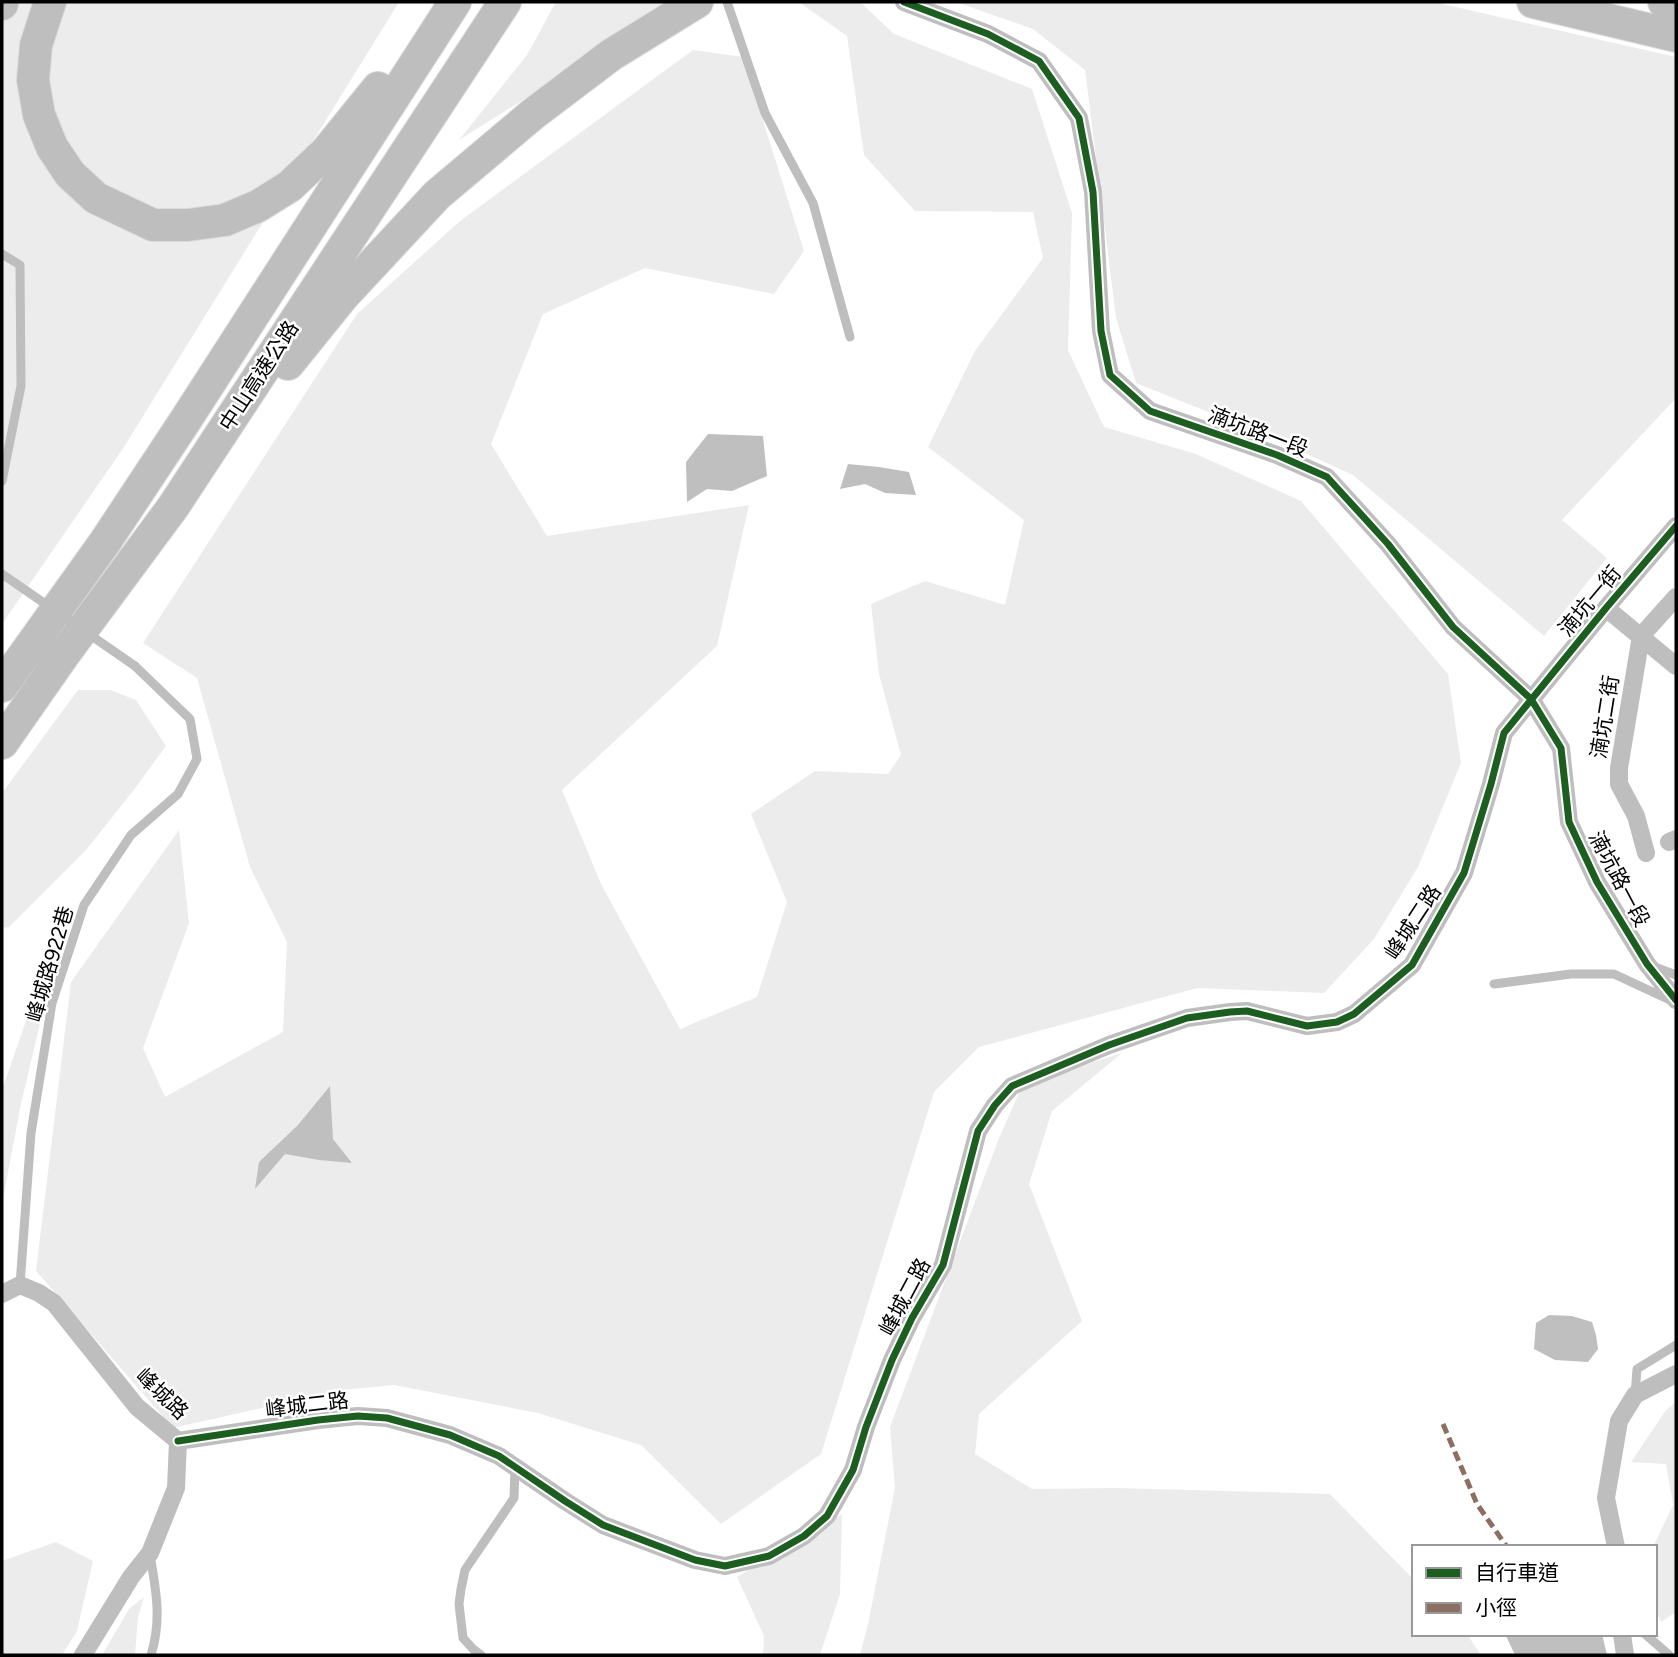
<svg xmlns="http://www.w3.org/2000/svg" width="1678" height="1657" viewBox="0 0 1678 1657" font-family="Figtree,'Noto Sans TC',sans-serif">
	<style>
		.green { fill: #ececec }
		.water { fill: #bfbfbf }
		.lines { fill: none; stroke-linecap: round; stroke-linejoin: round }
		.motorway-casing { stroke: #dbdbdb; stroke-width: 34 }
		.service { stroke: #bebebe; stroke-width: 9 }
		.minor { stroke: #bebebe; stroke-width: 18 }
		.motorway { stroke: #bebebe; stroke-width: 32 }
		.service-bridge { stroke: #bebebe; stroke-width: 9 }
		.quiet { stroke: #8d6e63; stroke-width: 5; stroke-dasharray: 10 5; stroke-linecap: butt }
		.cycleway-casing { stroke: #fff; stroke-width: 11 }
		.cycleway { stroke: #1b5e20; stroke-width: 7 }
		.labels { text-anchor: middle; stroke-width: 5; stroke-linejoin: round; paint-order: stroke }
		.street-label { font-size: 21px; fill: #000; stroke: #fff }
	</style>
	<rect width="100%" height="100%" fill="#fff"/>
	<path class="green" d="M2,2h397l-275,445 -122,177z
		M556,2h123l-220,138 68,-85z
		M799,2h61l34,32 138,55 40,124 -4,137 36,77 92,27 105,47 147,173 13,89 -43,104 -44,72 -50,54 -127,-5 -218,59 -45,45 -113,362 -100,70 -80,-79 -103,-32 -144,-28 -53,5 -168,38 -137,-157 35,-289 108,-152 10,93 -46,125 22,49 118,-65 4,-90 -37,-75 -53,-189 -54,-35 214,-329 103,-93 233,-171 50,7 61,194 -30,43 -129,-26 -102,46 -52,130 56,92 202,-31 -32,141 -155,144 39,94 79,145 77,-32 30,-95 -36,-88 64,-43 73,3 13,-19 -22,-81 -8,-70 54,-23 80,24 19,-85 -96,-73 47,-96 68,-93 -10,-46 -118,-1 -51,-56 -17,-119z
		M956,2h478l242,55v341l-114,122 45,38 -63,78 -191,-161 -97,-44 -120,-48 -20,-65 -31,-248 -52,-41z
		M78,690h32l26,10 30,46 -33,45 -47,59 -77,77 -7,1v-135z
		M47,960h8l-34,144 -19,100v-114z
		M1122,1053l-70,58 -23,73 53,137 -103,93 -4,40 57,35 84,-1 214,6 84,86v54h53l14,21h-621l8,-31 27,-136 -5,-61 109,-289 24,-54z
		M1676,1402v210l-15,10 -6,-14v-61h-2l20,-42 -7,-41 -35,-2 35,-52z
		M842,1514l-2,80 -20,61h-57l1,-19 -27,-59z
		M56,1542l37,19 -16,70 -15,24h-60v-94z
		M144,1597l-6,20 -3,38h-33l27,-46z"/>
	<path class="water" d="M708,434l55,2 4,40 -35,15 -25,-2 -20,13 -1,-40z
		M848,464l31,3 30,5 7,23 -31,-2 -20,-9 -25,5z
		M330,1086l3,53 19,24 -33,-3 -34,-6 -30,35 4,-27 39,-37z
		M1549,1315l23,1 20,6 4,13 2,14 -10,13 -33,-2 -21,-11 2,-26z
		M1505,1634h97l5,21h-92z"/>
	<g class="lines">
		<defs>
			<path id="motorway" d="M50,2l-14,43 -3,35 6,35 13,32 18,27 26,24 57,27h35l37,-5 33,-14 32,-20 36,-34 52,-64
				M1533,2l143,34
				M1664,2l12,3
				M2,4v-2
				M288,364l55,-68 94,-101 96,-81 78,-59 86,-53
				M2,686l103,-144 80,-121 270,-419
				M2,743l60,-86 111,-150 332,-505"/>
		</defs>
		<use href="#motorway" class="motorway-casing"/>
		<path class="service" d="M727,2l38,111 48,90 37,134
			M2,254l18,11 1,121 -19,95
			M1652,966l24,9
			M1494,984l77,-10h43l58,27
			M20,1285l11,-152 21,-130 32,-98 47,-70 47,-41 19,-35 -7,-40 -55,-53
			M1635,1395l2,-26 39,-24
			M150,1555c6,35 12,65 1,100
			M1645,1634l24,21
			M481,1655l-7,-5 -11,-12 -4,-34 2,-15 4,-19 49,-72 1,-30"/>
		<path class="minor" d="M904,2l84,32 51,27 40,57 14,74 8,139 9,44 40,36 127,44 50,22 61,67 65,83 78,72 30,49 8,74 28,60 50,82 29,36
			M1606,608l70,58
			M1669,842l7,-3
			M1646,853l-10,-37 -17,-32v-16l22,-132 35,-39
			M2,1294l18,-9 19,8 15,10 83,104 41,34 -2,47 -26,65 -19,24 -48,78
			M178,1441l140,-21 40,-4 29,2 63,17 49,21 66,45 38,24 92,35 30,6 44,-10 35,-20 23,-20 26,-46 13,-43 26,-67 20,-42 31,-53 35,-134 17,-26 17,-19 97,-41 78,-27 43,-6 17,-1 60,15 30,-4 17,-8 58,-49 52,-92 27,-89 13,-51 102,-125 70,-82
			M1616,1547l-10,-49 13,-77 16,-26 41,-21
			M1622,1634l3,21"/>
		<use href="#motorway" class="motorway"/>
		<path class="service-bridge" d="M2,574l133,92"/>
		<path class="quiet" d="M1443,1424l34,80 30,43"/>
		<defs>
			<path id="cycleway" d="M904,2l84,32 51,27 40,57 14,74 8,139 9,44 40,36 127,44 50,22 61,67 65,83 78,72 30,49 8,74 28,60 50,82 29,36
				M178,1441l140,-21 40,-4 29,2 63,17 49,21 66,45 38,24 92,35 30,6 44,-10 35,-20 23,-20 26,-46 13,-43 26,-67 20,-42 31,-53 35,-134 17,-26 17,-19 97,-41 78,-27 43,-6 17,-1 60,15 30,-4 17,-8 58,-49 52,-92 27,-89 13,-51 102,-125 70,-82"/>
		</defs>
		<use href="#cycleway" class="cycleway-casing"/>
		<use href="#cycleway" class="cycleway"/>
	</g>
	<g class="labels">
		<g class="street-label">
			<text transform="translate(259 376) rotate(-57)" y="7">中山高速公路</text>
			<text transform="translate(1258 432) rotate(21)" y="7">湳坑路一段</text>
			<text transform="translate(1590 601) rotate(-50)" y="7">湳坑一街</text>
			<text transform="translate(1605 717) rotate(-81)" y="7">湳坑二街</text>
			<text transform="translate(1619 879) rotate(62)" y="7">湳坑路一段</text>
			<text transform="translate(1413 922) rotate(-57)" y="7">峰城二路</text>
			<text transform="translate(50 964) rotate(-74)" y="7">峰城路922巷</text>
			<text transform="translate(905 1297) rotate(-62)" y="7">峰城二路</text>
			<text transform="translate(162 1394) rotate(44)" y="7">峰城路</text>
			<text transform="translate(307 1405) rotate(-7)" y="7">峰城二路</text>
		</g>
	</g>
	<rect width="1678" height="1657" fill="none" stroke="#000000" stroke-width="7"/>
	<rect x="1412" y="1545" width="245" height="91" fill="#ffffff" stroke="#999999" stroke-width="2"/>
	<rect x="1426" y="1568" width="35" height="10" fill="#1b5e20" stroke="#999999" stroke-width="2"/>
	<text x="1475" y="1580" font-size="21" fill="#000000">自行車道</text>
	<rect x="1426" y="1603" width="35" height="10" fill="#8d6e63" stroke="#999999" stroke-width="2"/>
	<text x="1475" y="1615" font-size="21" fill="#000000">小徑</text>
</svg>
